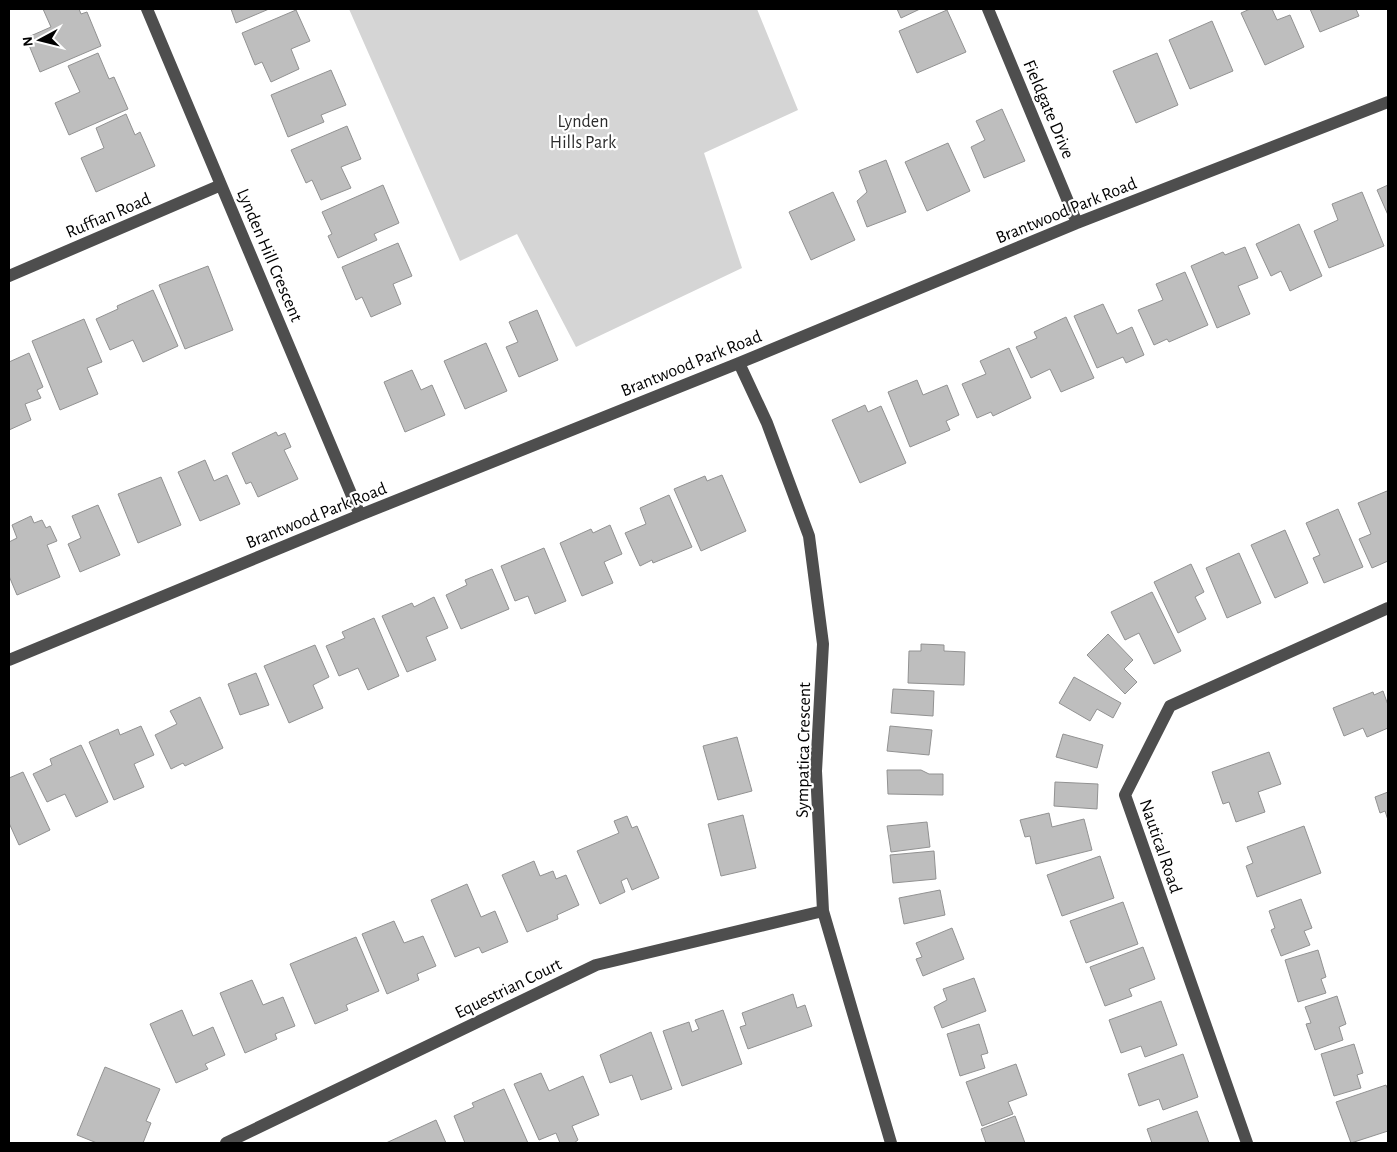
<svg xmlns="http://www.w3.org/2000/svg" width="1397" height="1152" viewBox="0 0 1397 1152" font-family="'Alegreya Sans',sans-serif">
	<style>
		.green { fill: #d5d5d5 }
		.building { fill: #bebebe; stroke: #929292 }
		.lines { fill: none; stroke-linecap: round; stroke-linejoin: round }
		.minor { stroke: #4e4e4e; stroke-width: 12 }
		.labels { text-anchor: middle; stroke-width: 4.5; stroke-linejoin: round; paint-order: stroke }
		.street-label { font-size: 18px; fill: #000; stroke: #fff }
		.park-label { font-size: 18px; fill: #2c2c2c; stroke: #fff }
	</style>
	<rect width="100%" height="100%" fill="#fff"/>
	<path class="green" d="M349,9h408l41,101 -94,43 38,115 -166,79 -59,-113 -57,27z"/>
	<path class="building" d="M43,9h36l2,5 6,-2 14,34 -61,26 -14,-34 25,-11z
		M231,9h38l-33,14z
		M897,9h23l-19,9z
		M1250,9h22l5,11 13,-5 14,32 -39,18 -24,-52z
		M1310,9h46l3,7 -39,16z
		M296,10l14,31 -19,8 8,20 -28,13 -9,-20 -7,3 -13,-32z
		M947,10l19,42 -49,21 -18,-42z
		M1212,21l21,50 -43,18 -21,-49z
		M98,53l11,26 5,-2 14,32 -59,26 -14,-32 25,-11 -12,-26z
		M1157,53l21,52 -42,18 -23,-52z
		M331,70l15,35 -25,10 3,7 -36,15 -17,-42z
		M1002,109l23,52 -41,17 -13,-31 14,-7 -9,-19z
		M126,114l9,21 5,-3 15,34 -59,26 -15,-34 23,-10 -8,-20z
		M347,126l14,33 -20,8 10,21 -30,12 -9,-20 -6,3 -15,-33z
		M948,143l22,48 -43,20 -22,-49z
		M886,160l20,52 -39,15 -10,-26 10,-9 -8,-21z
		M383,185l16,38 -25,11 3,6 -39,18 -10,-22 4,-2 -10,-22z
		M1388,185v30l-11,-25z
		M833,192l22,48 -44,20 -22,-48z
		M1362,192l22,54 -55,22 -15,-37 24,-11 -6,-16z
		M1299,224l23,52 -32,15 -9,-20 -10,5 -15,-32z
		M398,243l14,33 -19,8 8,20 -30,13 -9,-20 -6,3 -14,-33z
		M1245,247l13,31 -20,8 12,28 -33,14 -26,-62 32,-14 2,3z
		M208,266l25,64 -48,19 -26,-64z
		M1185,272l23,53 -39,17 -2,-3 -13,6 -16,-35 25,-10 -7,-16z
		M153,290l25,56 -35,16 -10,-22 -23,10 -14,-31 22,-10 -1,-3z
		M1103,304l14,30 15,-7 12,28 -18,8 -3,-6 -26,11 -23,-52z
		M537,310l21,50 -39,17 -13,-30 12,-5 -9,-20z
		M1066,317l28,61 -33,14 -11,-23 -19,9 -15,-31 21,-9 -3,-6z
		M84,319l18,43 -15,6 11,26 -38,16 -28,-69z
		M486,343l21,48 -42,18 -21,-48z
		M1009,348l22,50 -38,18 -2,-4 -14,6 -15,-34 24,-10 -6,-13z
		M29,353l14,34 -6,3 4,8 -16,6 6,16 -22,10v-68z
		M412,370l9,20 11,-5 13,30 -40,17 -21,-50z
		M917,380l6,15 24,-10 12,30 -13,6 4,9 -40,17 -22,-55z
		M865,405l3,7 13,-6 25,57 -46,20 -28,-63z
		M276,432l2,4 7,-3 6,14 -7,3 14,29 -40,18 -7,-15 -5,2 -14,-31z
		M205,460l9,21 13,-6 13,29 -40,17 -22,-49z
		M722,475l24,56 -45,20 -27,-62 31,-13 2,5z
		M161,477l20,48 -43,18 -20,-49z
		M1387,491l1,2v68l-16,7 -13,-29 12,-5 -13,-31z
		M669,495l23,52 -39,16 -1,-3 -12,6 -15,-33 21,-9 -6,-16z
		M98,505l22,50 -40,17 -12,-28 13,-6 -9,-22z
		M1338,509l25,58 -39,16 -11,-25 7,-3 -14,-32z
		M31,516l3,7 8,-3 4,8 4,-2 7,15 -10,4 13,32 -43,18 -8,-19v-34l8,-4 -5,-13z
		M610,525l12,29 -18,8 9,21 -31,13 -22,-53 31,-14 2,4z
		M1285,530l23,53 -33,15 -24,-53z
		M544,548l22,53 -31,13 -7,-18 -13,5 -14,-35z
		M1239,553l22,50 -34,15 -21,-50z
		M1191,564l13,28 -9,5 11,22 -28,14 -24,-51z
		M492,569l17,40 -48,20 -15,-34 21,-10 -2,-5z
		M1152,592l29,59 -27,13 -15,-31 -14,7 -14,-28z
		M434,597l14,31 -22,9 10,23 -29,12 -25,-56 30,-13 2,4z
		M374,618l25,58 -31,14 -10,-22 -19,8 -13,-30 19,-8 -3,-6z
		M1108,634l25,26 -9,9 13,13 -12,12 -38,-39z
		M921,644l23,1v6l21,1 -1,33 -56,-2 1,-32h12z
		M315,645l14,32 -16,8 10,23 -34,15 -25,-57z
		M256,673l13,32 -29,10 -12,-31z
		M1074,677l47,26 -8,15 -16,-9 -7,12 -31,-18z
		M893,689l41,2 -1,25 -42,-3z
		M1383,691l5,14v23l-21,9 -4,-9 -19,8 -11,-28 40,-16 1,3z
		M200,697l23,51 -38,18 -2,-3 -12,6 -16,-34 22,-11 -7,-13z
		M141,726l13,29 -20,9 10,23 -30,13 -25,-58 29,-13 2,6z
		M890,726l42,4 -3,25 -42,-4z
		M1063,734l40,11 -6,23 -41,-11z
		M737,737l15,54 -34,9 -15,-54z
		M81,745l27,57 -32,15 -11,-23 -18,8 -14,-28 19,-9 -2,-6z
		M1269,752l12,32 -23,8 7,20 -29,10 -7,-20 -6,2 -11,-32z
		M887,770h34l8,4h14v21l-55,-1z
		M23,772l27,58 -31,15 -10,-22v-45z
		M1055,782l43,2 -1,25 -43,-3z
		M1388,792v28l-3,-9 -5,2 -5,-16z
		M1049,813l3,14 32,-8 8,31 -56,14 -6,-28 -5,1 -5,-17z
		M743,815l13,53 -35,8 -13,-52z
		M627,816l5,12 5,-2 22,52 -27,12 -5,-12 -6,3 4,11 -25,12 -23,-53 42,-18 -5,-12z
		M927,822l3,25 -39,5 -4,-26z
		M1304,826l17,47 -64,24 -11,-31 7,-3 -6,-16z
		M934,851l2,28 -43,4 -3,-28z
		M1100,856l14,42 -52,18 -15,-41z
		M534,861l6,15 13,-5 3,8 10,-4 13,30 -22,10 1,4 -31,13 -25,-57z
		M467,884l14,33 14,-6 13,31 -26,11 -3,-6 -24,10 -24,-57z
		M940,890l5,25 -41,9 -5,-26z
		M1301,899l11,29 -8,3 6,14 -29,11 -10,-26 4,-2 -6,-17z
		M1123,902l15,42 -52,19 -16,-42z
		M394,921l10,22 19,-7 13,30 -19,8 2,6 -32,14 -25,-60z
		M952,928l12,31 -41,17 -7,-17 6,-2 -6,-14z
		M356,937l23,54 -33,14 2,5 -33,14 -25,-60z
		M1143,947l12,32 -26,10 3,7 -27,10 -15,-39z
		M1318,950l8,27 -5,2 5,14 -28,9 -13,-42z
		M974,978l12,33 -44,17 -8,-21 13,-7 -4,-11z
		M252,980l11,25 20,-8 12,29 -20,8 2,5 -32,14 -25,-60z
		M793,994l4,14 8,-3 7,21 -64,23 -8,-22 6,-2 -4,-12z
		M1337,996l9,28 -7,3 4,13 -28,10 -9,-26 5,-1 -6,-16z
		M1161,1001l16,44 -32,12 -4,-11 -20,7 -12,-33z
		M182,1010l11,26 20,-9 12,28 -20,9 3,5 -32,14 -26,-59z
		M723,1010l19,54 -60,22 -19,-55 26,-9 3,10 7,-3 -4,-9z
		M979,1024l9,29 -7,2 4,13 -25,8 -13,-42z
		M651,1032l21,57 -31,11 -9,-25 -22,8 -10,-28z
		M1354,1044l9,29 -6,2 4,13 -27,8 -13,-42z
		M1183,1054l15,43 -35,13 -4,-11 -20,7 -11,-32z
		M1016,1064l11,31 -19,7 5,12 -31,12 -16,-44z
		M105,1067l55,22 -14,32 5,2 -8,20h-46l-20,-8z
		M541,1073l8,18 34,-15 16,39 -27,11 6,14 -4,3h-14l-4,-10 -17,7 -25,-56z
		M1386,1085l2,5v41l-37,12 -15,-41z
		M504,1089l24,54h-63l-11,-27 20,-9 -2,-4z
		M1197,1111l12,32h-57l-5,-14z
		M1015,1116l10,27h-39l-5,-14z
		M436,1120l10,23h-60z"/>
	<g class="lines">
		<path class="minor" d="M147,9l213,506
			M988,9l89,214
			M9,276l212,-91
			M739,363l28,60 42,113 14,108 -7,127 7,140 68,232
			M9,660l351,-145 379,-152 338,-140 311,-121
			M226,1143l370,-178 227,-54
			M1247,1143l-122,-348 45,-89 218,-98"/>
	</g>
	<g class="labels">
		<g class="street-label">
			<text transform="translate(1049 109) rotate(67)" y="6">Fieldgate Drive</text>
			<text transform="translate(1066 210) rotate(-22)" y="6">Brantwood Park Road</text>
			<text transform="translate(108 215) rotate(-23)" y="6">Ruffian Road</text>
			<text transform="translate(270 255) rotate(67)" y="6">Lynden Hill Crescent</text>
			<text transform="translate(691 363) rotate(-22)" y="6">Brantwood Park Road</text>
			<text transform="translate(316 515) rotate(-22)" y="6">Brantwood Park Road</text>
			<text transform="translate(803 750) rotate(-89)" y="6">Sympatica Crescent</text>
			<text transform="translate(1161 846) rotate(71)" y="6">Nautical Road</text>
			<text transform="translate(508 988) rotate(-26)" y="6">Equestrian Court</text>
		</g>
		<g class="park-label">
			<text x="583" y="127">Lynden<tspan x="583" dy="21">Hills Park</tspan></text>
		</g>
	</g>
	<rect width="1397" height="1152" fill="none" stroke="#000000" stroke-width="20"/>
	<g transform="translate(40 40) rotate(263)" stroke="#ffffff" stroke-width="4" paint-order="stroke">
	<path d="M0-4L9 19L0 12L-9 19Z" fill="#000000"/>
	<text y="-8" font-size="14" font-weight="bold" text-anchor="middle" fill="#000000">N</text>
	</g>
</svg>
